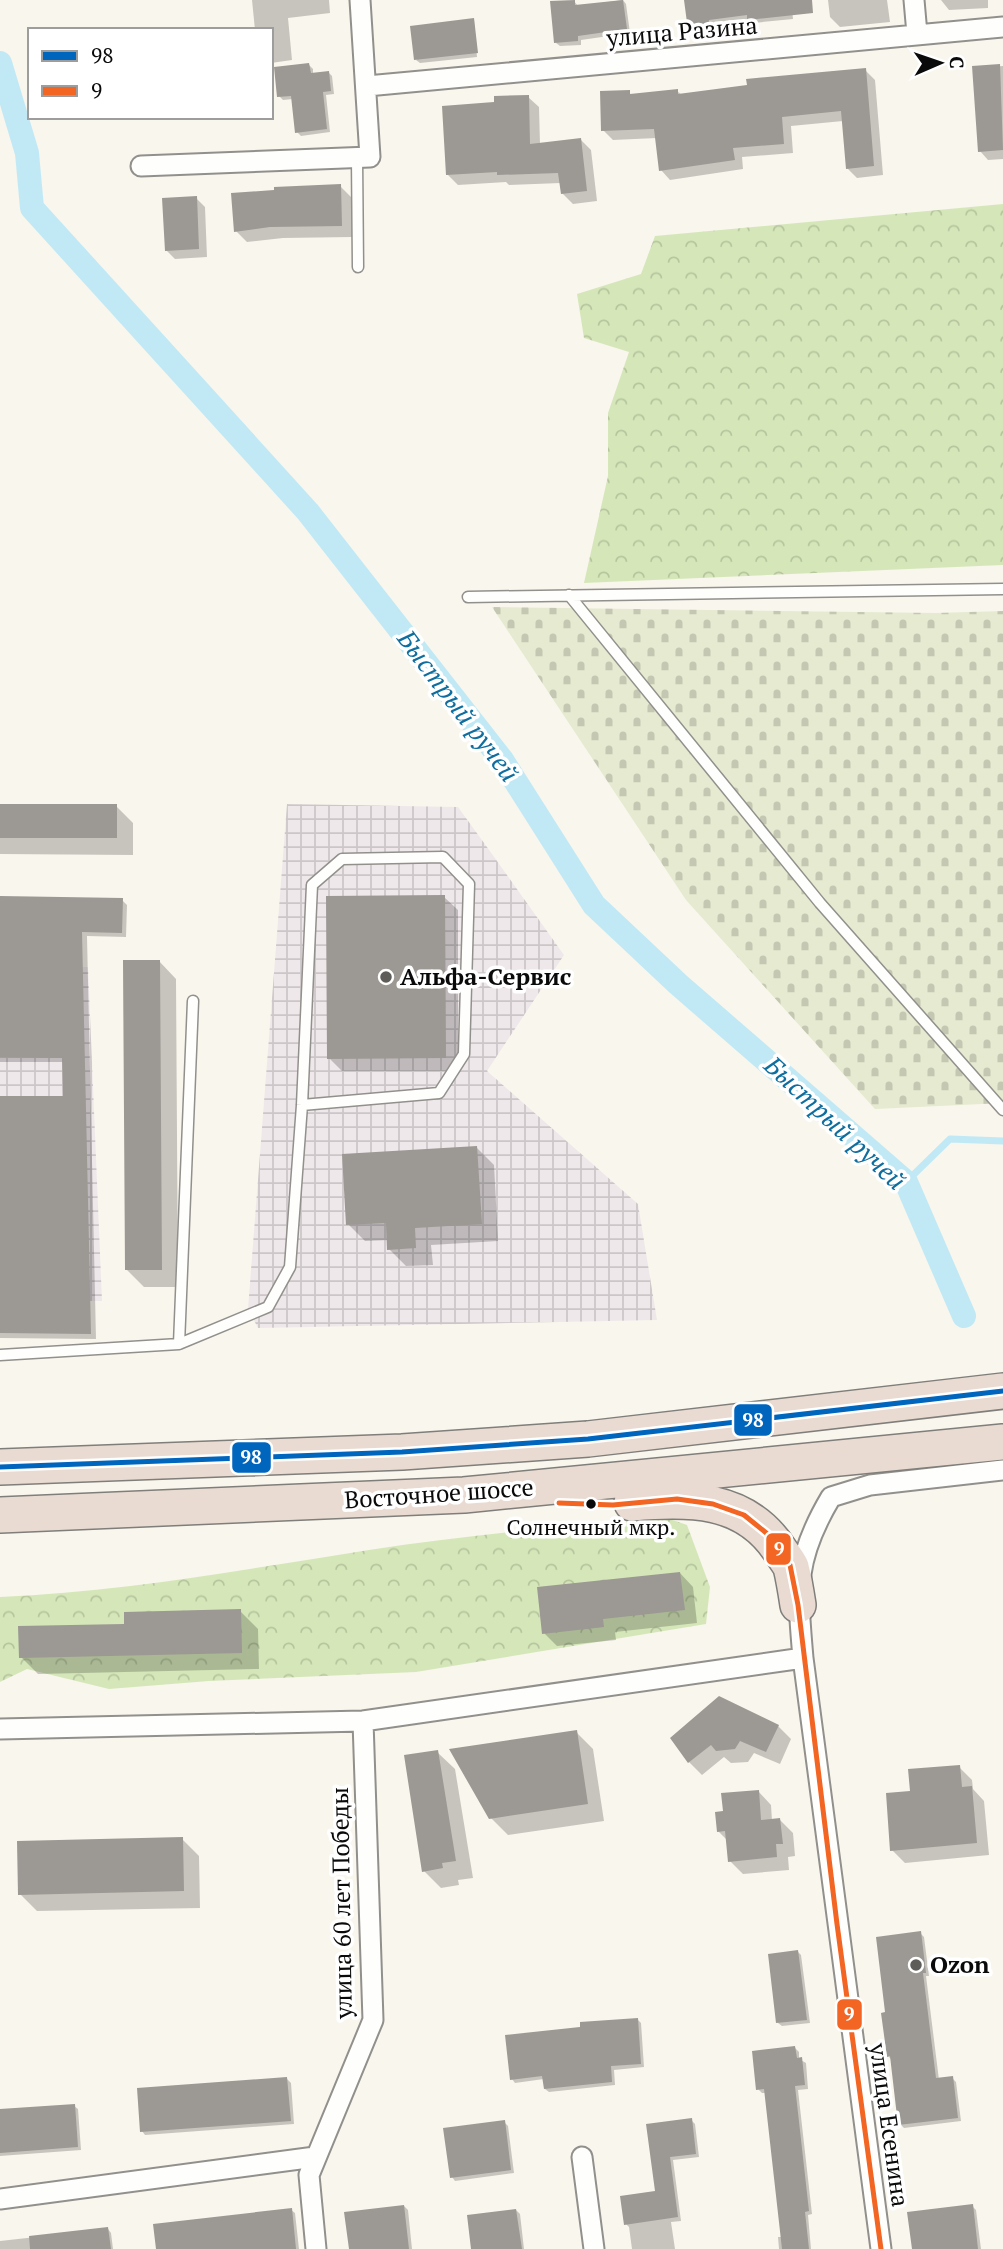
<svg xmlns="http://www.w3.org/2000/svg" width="1003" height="2249" viewBox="0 0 1003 2249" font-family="'PT Serif',serif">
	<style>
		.industrial { fill: url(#industrial-grid) }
		.forest { fill: url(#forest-crowns) }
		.cemetery { fill: url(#cemetery-stones) }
		.shadow { fill: #0003 }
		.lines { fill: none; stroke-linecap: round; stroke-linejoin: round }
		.stream { stroke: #c1e9f5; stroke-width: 7 }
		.canal { stroke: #c1e9f5; stroke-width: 24 }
		.building { fill: #9c9893 }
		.lane-casing { stroke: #92908c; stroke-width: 13 }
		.street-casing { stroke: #92908c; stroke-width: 23 }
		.highway-casing { stroke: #7f7e7a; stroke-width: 38 }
		.lane { stroke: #fefefc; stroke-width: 10 }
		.street { stroke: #fefefc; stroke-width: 19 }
		.highway { stroke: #e9dbd2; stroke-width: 35 }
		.bus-1-casing { stroke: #fff; stroke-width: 10 }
		.bus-2-casing { stroke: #fff; stroke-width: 10 }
		.bus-1 { stroke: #0065bd; stroke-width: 5 }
		.bus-2 { stroke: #f26522; stroke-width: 5 }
		.poi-dot { fill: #5e5d59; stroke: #fff; stroke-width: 2.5 }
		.bus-dot { fill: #0a0a0a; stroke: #fff; stroke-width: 2.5 }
		.labels { text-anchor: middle; stroke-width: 7; stroke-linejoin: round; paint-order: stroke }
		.bus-label { font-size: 22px; fill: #0a0a0a; stroke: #fff }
		.street-label { font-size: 24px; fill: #0a0a0a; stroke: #fff }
		.poi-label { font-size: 24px; font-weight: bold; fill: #0a0a0a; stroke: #fff; text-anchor: start }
		.water-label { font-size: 26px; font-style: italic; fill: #106e9f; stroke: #fff }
		.line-badge { stroke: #fff; stroke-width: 2.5 }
		.badge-label { font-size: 19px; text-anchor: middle; font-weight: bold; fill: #fff }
	</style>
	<defs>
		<pattern id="industrial-grid" width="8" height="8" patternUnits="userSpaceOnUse" patternTransform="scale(1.75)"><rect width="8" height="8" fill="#efe8eb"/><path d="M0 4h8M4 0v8" fill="none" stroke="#ccc6c8"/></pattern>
		<pattern id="forest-crowns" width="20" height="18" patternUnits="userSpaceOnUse" patternTransform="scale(1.75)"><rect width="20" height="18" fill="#d5e7b9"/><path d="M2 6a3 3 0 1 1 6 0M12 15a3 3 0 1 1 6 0" fill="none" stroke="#b6c59e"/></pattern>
		<pattern id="cemetery-stones" width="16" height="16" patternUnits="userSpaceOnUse" patternTransform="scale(1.75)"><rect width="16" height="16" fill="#e6ead0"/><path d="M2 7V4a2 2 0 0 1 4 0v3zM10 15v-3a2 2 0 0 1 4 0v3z" fill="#c4c7b1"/></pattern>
	</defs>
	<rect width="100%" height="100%" fill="#f9f6ed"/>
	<path class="industrial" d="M287,804l171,3 34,47 72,101 -77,116 151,133 19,116 -399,8 -10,-19z
		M0,965l88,2 14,334 -102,-1z"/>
	<path class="forest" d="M1003,204v361l-419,18 24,-107v-63l21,-61 -45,-14 -7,-44 64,-20 14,-38z
		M670,1519l17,6 23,62 -4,37 -290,48 -207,9 -100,8 -82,-20 -27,13v-85c124,-5 247,-28 369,-47 100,-15 200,-25 301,-31z"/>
	<path class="cemetery" d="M492,607l444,6 67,-2v492l-128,6 -189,-209z"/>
	<path class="shadow" d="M252,0h77l1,13 -42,5 4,42 -21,3v-33h-16z
		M623,0l3,4 4,29 -49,7v5l-21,1 -4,-3 18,-42 4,5z
		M686,0h105l2,19 -40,4 -4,-4 -37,5 1,7 -20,2 -4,-4z
		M828,0h59l3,22 -50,5 -10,-10z
		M941,0h47v8l-39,2z
		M474,20l3,37 -57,6 -4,-3z
		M309,65l4,4v5l15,-2 4,4 2,18 -8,1 4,37 -29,4 -4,-4 -4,-33 -10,1 -4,-4z
		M1003,66v93l-15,1 -8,-9 -6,-83z
		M865,70l10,10 8,95 -26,3 -10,-10 -4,-47 -52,5 2,27 -51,4 1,12 -73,11 -9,-10 -4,-32 -44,2 -10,-10 26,-38 3,4 45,-5 5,4z
		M528,97l11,10 1,37 41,-4 10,10 6,51 -24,3 -11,-11 -1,-10 -52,2 -3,-3 -48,3 -11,-11 49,-70z
		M340,186l11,11 2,40 -70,1 -36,4 -11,-11z
		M196,198l9,9 2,50 -32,2 -9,-9z
		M0,805l116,1 17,17v32l-133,-1z
		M0,897l122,3 5,5 -1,32 -39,-1 9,403 -96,-1v-240h64v-36h-64z
		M444,897l14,13v161h-116l-13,-13z
		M159,961l17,18 2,308h-34l-17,-17z
		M477,1148l17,17 4,76 -67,4 2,20 -27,1 -17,-17v-9l-24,1 -17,-17z
		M680,1573l13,14 4,36 -82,9 1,8 -59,6 -13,-13z
		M240,1611l18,18 1,40 -221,5 -17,-17 105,-32z
		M778,1726l13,13 -11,25 -26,-11 -6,9 -17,1 -7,-6 -22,18 -13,-13 -16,-24z
		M576,1732l17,17 11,72 -96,14 -17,-17z
		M437,1752l18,17 18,109 -15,2 1,5 -18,3 -17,-17z
		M959,1767l13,13 1,9 11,12 5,54 -84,8 -13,-13 20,-57z
		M758,1791l13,14 1,16 8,-1 13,13 2,23 -7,1 1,13 -46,4 -13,-13 -2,-20 -10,-10 6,-18z
		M182,1839l17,17 1,52 -163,3 -17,-17z
		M920,1933l4,4 5,39h-3l13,104 13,-2 4,4 5,39 -57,7 -4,-4 -8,-64 -4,-4 -1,-42z
		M797,1951l4,4 9,68 -28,3 -4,-3z
		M637,2019l4,4 3,44 -30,3 1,15 -66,7 -4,-3 -1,-10 -29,4 -3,-4z
		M795,2048l4,4v7l7,4 2,26 -10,1 14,124 -4,1 3,34h-32l-1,-12h4l-16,-144h-4l-4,-4z
		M287,2079l4,4 3,41 -149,11 -3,-4z
		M74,2106l4,3 3,41 -81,6v-45z
		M691,2120l4,4 4,33 -26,3 8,61 -10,1 4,27h-43l-3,-22 -3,-3 31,-31 -9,-67z
		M504,2122l4,4 6,47 -59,8 -3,-4z
		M404,2206l4,4 4,39h-61z
		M972,2206l4,4 5,39h-67z
		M291,2210l4,3 4,36h-141z
		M516,2210l4,4 4,35h-51z
		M108,2229l3,4 2,16h-113v-8z"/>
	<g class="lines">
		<path class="stream" d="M906,1182l44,-43 53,2"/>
		<path class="canal" d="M0,63l27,90 5,55 276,304 194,248 92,145 84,79 228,198 58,134"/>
	</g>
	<path class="building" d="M575,0v5l48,-5 4,29 -49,7v5l-24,2 -4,-42z
		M684,0h128l1,13 -66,7v-5l-38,5 1,7 -22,3z
		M474,18l4,35 -64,7 -4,-34z
		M309,63l2,10 18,-2 2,20 -8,1 4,37 -32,4 -4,-37 -14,1 -3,-30z
		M1000,64l3,86 -25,2 -6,-86z
		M866,68l8,98 -28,3 -5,-58 -59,6 2,27 -51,4 2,12 -76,11 -5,-42 -53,2 -1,-40 30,-1v4l48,-5v5l69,-9 -1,-6z
		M529,95l1,49 51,-6 6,53 -26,3 -3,-21 -61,2v-3l-51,3 -4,-69 52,-4v-6z
		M341,184l1,42 -72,1 -36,5 -3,-39 43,-3v-3z
		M197,196l2,53 -34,2 -3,-53z
		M0,804h117v34h-117z
		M445,895l1,163 -119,1 -1,-163z
		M0,896l123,2 -1,35 -40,-1 9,402 -91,-1v-237h63l-1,-38 -62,-1z
		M123,960h37l2,310h-37z
		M477,1146l5,78 -67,4 1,20 -29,2 -1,-27 -40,2 -4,-71z
		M680,1572l5,38 -82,9 1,8 -62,7 -5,-47z
		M241,1609l1,44 -223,5 -1,-32 106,-2v-12z
		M719,1696l60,29 -13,27 -26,-11 -5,8 -19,2 -5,-6 -23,18 -18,-25z
		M577,1730l11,74 -99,15 -40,-70z
		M438,1750l18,111 -14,2 1,5 -21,4 -18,-117z
		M960,1765l2,22 10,-1 5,57 -87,8 -4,-58 24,-2 -2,-22z
		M759,1790l2,30 19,-2 3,26h-7l1,13 -49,5 -3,-31 -8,1 -2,-20 8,-1 -2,-18z
		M183,1837l1,54 -166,4 -1,-54z
		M921,1931l5,42h-3l13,105 17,-2 5,42 -60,7 -8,-69 -3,1 -6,-44 4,-1 -9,-75z
		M798,1950l9,70 -31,3 -8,-69z
		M638,2018l3,46 -30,2 1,16 -68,7 -2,-13 -32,4 -5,-45 75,-8v-5z
		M795,2046l2,12 5,-1 3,28 -10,1 14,125 -4,1 4,37h-27l-18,-160 -8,1 -4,-39z
		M287,2077l4,44 -151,11 -3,-44z
		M75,2104l3,43 -78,6v-44z
		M692,2118l4,36 -26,3 8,60 -54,8 -4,-29 35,-5 -9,-67z
		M505,2120l6,50 -61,8 -7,-50z
		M973,2204l5,45h-66l-5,-37z
		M404,2205l5,44h-60l-5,-37z
		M292,2208l4,41h-140l-3,-25z
		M516,2209l6,40h-51l-4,-34z
		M108,2227l3,22h-81l-1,-13z"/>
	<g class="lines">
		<defs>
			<path id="lane" d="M357,158l1,109
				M569,595l251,308 183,207
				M468,597l535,-8
				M179,1344l14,-343
				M0,1355l179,-11 89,-37 22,-40 12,-162 10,-220 30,-26 101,-2 26,27 -5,170 -25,39 -137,12"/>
			<path id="street" d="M914,0l3,34
				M367,86l636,-59
				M141,166l229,-9 -10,-157
				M0,1729l363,-8 440,-63
				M582,2157l12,92
				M0,2199l315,-42
				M316,2249l-7,-74 64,-155 -10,-299
				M881,2249l-78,-591c-6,-69 -9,-99 28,-161l39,-12 133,-15"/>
			<path id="highway" d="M0,1467l402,-15 186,-13 415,-48
				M632,1503c56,-5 112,-6 147,46 4,6 9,12 12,18 3,12 5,25 7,38
				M0,1515l464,-20 539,-53"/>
		</defs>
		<use href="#lane" class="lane-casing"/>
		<use href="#street" class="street-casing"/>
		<use href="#highway" class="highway-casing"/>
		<use href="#lane" class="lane"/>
		<use href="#street" class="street"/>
		<use href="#highway" class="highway"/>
		<defs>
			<path id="bus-1" d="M0,1467l402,-15 186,-13 415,-48"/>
			<path id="bus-2" d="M559,1503l54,2 64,-6 36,5 31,11 26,21 20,29 8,40 39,319 44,325"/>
		</defs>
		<use href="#bus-1" class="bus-1-casing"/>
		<use href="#bus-2" class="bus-2-casing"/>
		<use href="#bus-1" class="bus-1"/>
		<use href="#bus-2" class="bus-2"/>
	</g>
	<g class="poi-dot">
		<circle cx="386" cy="977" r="7"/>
		<circle cx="916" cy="1965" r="7"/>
	</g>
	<circle class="bus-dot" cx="591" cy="1504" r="6"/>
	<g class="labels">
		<g class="bus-label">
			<text x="591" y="1535">Солнечный мкр.</text>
		</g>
		<g class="street-label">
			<text transform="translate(682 32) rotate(-5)" y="8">улица Разина</text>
			<text transform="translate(439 1494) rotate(-4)" y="8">Восточное шоссе</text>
			<text transform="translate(342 1903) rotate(-91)" y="8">улица 60 лет Победы</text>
			<text transform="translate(889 2125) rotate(82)" y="8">улица Есенина</text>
		</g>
		<g class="poi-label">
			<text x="400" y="985">Альфа-Сервис</text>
			<text x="930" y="1973">Ozon</text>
		</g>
		<g class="water-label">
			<text transform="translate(458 706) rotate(53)" y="9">Быстрый ручей</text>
			<text transform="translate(835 1123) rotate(43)" y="9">Быстрый ручей</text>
		</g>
	</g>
	<g class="line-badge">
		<rect x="733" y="1403" width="40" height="34" rx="7" fill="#0065bd"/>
		<rect x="231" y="1441" width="41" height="33" rx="7" fill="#0065bd"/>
		<rect x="765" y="1532" width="27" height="34" rx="7" fill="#f26522"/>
		<rect x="836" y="1998" width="27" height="33" rx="7" fill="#f26522"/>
	</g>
	<g class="badge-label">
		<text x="753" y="1427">98</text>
		<text x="251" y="1464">98</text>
		<text x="779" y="1556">9</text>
		<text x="849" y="2021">9</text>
	</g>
	<rect x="28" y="28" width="245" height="91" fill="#ffffff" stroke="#9d9d9d" stroke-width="2"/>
	<rect x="42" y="51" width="35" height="10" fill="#0065bd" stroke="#9d9d9d" stroke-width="2"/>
	<text x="91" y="63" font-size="21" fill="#0a0a0a">98</text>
	<rect x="42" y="86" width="35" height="10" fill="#f26522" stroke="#9d9d9d" stroke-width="2"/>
	<text x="91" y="98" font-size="21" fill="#0a0a0a">9</text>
	<g transform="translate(940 63) rotate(88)" stroke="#ffffff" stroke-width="5" paint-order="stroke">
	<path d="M0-5L12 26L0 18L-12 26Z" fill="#0a0a0a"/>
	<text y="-10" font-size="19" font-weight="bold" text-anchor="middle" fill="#0a0a0a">С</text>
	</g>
</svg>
